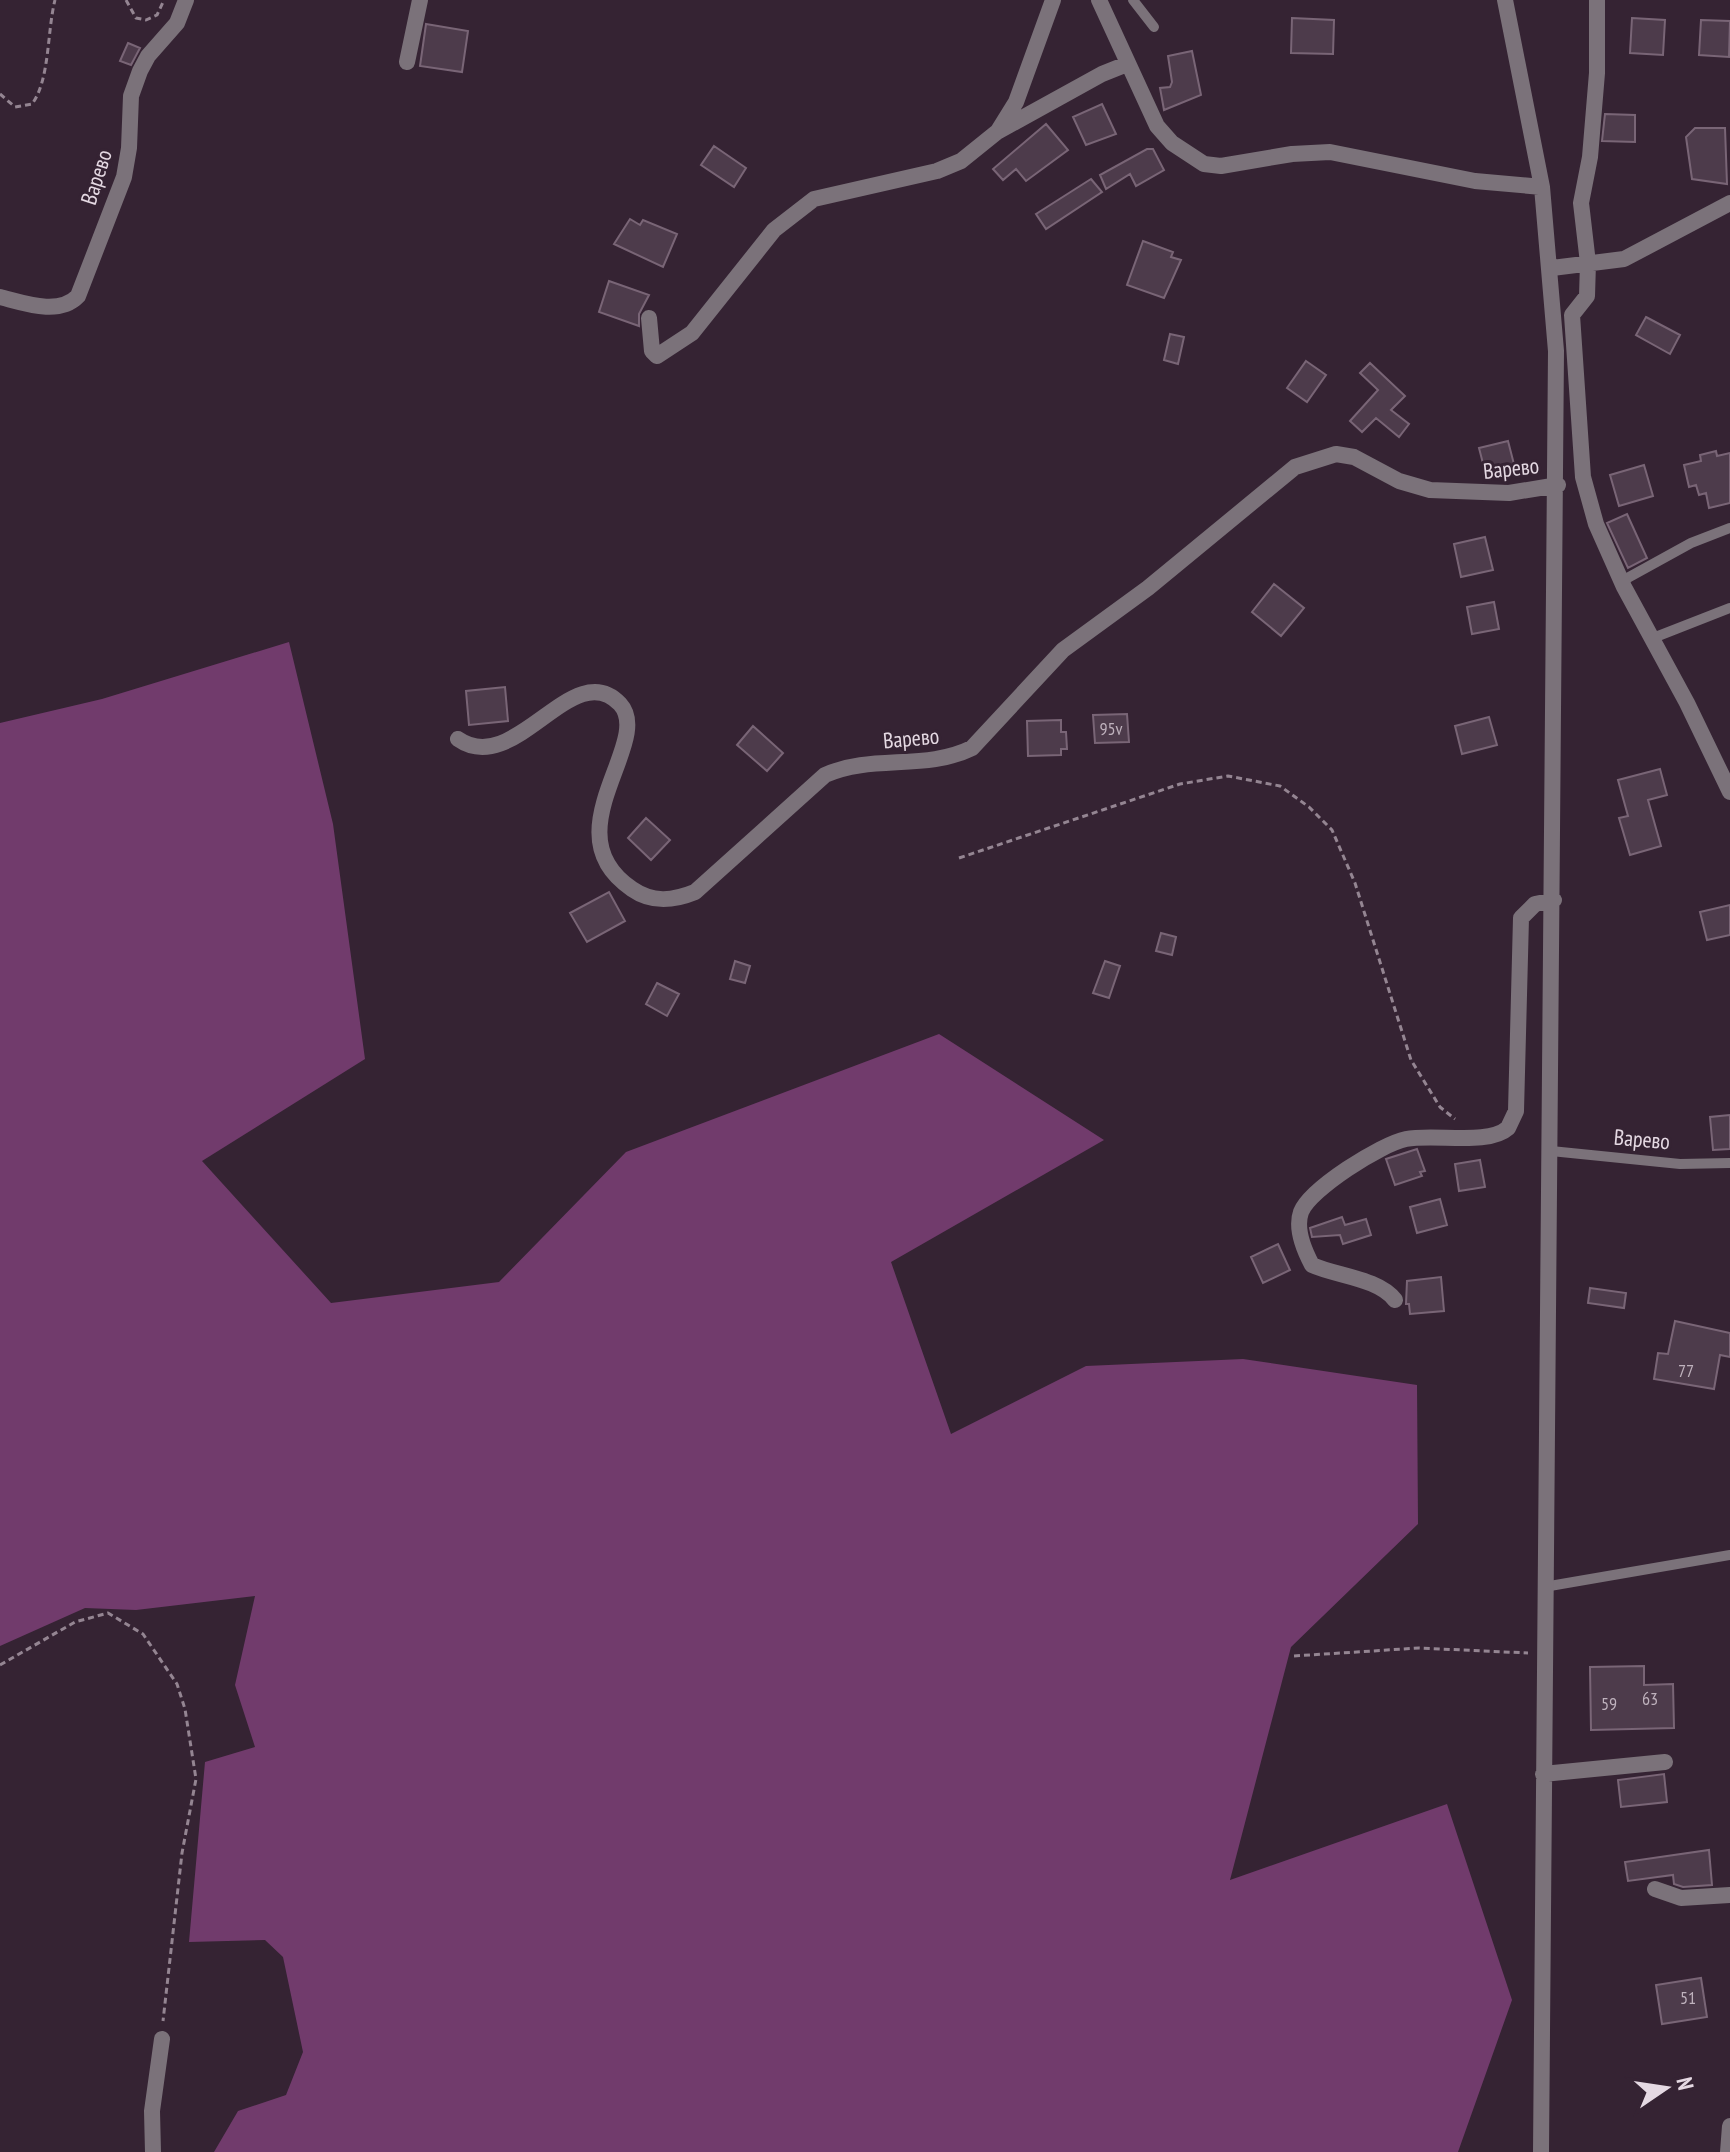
<svg xmlns="http://www.w3.org/2000/svg" width="1730" height="2152" viewBox="0 0 1730 2152" font-family="'PT Sans Narrow',sans-serif">
	<style>
		.forest { fill: #713b6c }
		.building { fill: #4d3b4b; stroke: #796576; stroke-width: 2 }
		.lines { fill: none; stroke-linecap: round; stroke-linejoin: round }
		.path { stroke: #948592; stroke-width: 3; stroke-dasharray: 6 4; stroke-linecap: butt }
		.lane { stroke: #7b727a; stroke-width: 10 }
		.street { stroke: #7b727a; stroke-width: 16 }
		.labels { text-anchor: middle; stroke-width: 6; stroke-linejoin: round; paint-order: stroke }
		.number-label { font-size: 18px; fill: #bfb2bd }
		.street-label { font-size: 22px; fill: #e5d9e3; stroke: #352333 }
	</style>
	<rect width="100%" height="100%" fill="#352333"/>
	<path class="forest" d="M289,642l44,182 32,235 -163,102 129,142 168,-21 127,-130 313,-118 165,106 -213,122 60,172 135,-68 157,-7 174,26 1,139 -127,123 -61,233 217,-76 65,196 -54,152h-1244l24,-41 48,-16 17,-43 -20,-95 -18,-17 -76,2 16,-180 50,-15 -20,-62 20,-89 -119,14 -51,-2 -85,38v-923l102,-24z"/>
	<path class="building" d="M1292,18l42,2 -1,34 -42,-1z
		M1632,18l33,2 -2,35 -33,-2z
		M1701,20l29,1 -1,36 -30,-2z
		M426,24l42,7 -6,41 -42,-6z
		M128,43l12,5 -9,17 -11,-4z
		M1192,51l9,44 -37,15 -4,-22 10,-1 2,-5 -4,-26z
		M1102,104l14,30 -30,11 -13,-28z
		M1605,114l30,1v27l-33,-1z
		M1046,124l22,26 -42,31 -10,-12 -13,11 -10,-11z
		M1695,128h30l2,56 -35,-5 -6,-42z
		M714,146l32,22 -12,19 -33,-22z
		M1147,149h6l11,21 -28,16 -6,-12 -24,15 -6,-14z
		M1091,179l11,13 -56,37 -10,-15z
		M630,219l10,6 3,-5 34,14 -14,33 -49,-23z
		M1143,241l30,11 -2,5 10,3 -17,38 -37,-13z
		M609,281l40,14 -10,19v12l-40,-14z
		M1646,317l34,18 -10,19 -34,-19z
		M1170,334l14,3 -6,27 -14,-4z
		M1306,361l20,14 -19,27 -20,-14z
		M1370,363l35,33 -14,14 18,14 -10,13 -23,-19 -14,14 -12,-11 28,-31 -18,-17z
		M1508,441l8,31 -29,7 -8,-31z
		M1716,451l1,5 13,-3v50l-21,5 -3,-15 -7,2 -3,-10 -7,2 -5,-22 17,-4 -1,-6z
		M1644,465l9,31 -34,10 -9,-31z
		M1627,514l20,44 -19,10 -21,-45z
		M1485,537l8,33 -32,7 -7,-33z
		M1274,584l30,24 -23,28 -29,-24z
		M1494,602l5,27 -27,5 -5,-27z
		M505,687l3,34 -39,4 -3,-34z
		M1127,714l2,28 -34,1 -2,-28z
		M1489,717l8,28 -35,9 -7,-28z
		M1061,720v12h5l1,17h-6v6l-33,1 -1,-35z
		M753,726l30,27 -16,18 -30,-26z
		M1660,769l7,26 -19,5 13,46 -31,9 -11,-37 9,-2 -10,-36z
		M646,818l24,22 -19,20 -23,-22z
		M609,892l16,29 -38,21 -17,-29z
		M1730,905v30l-23,5 -7,-28z
		M1161,933l15,4 -4,18 -16,-4z
		M735,961l15,5 -5,17 -15,-4z
		M1105,961l15,5 -11,32 -16,-5z
		M657,983l22,11 -12,22 -21,-12z
		M1730,1115v34l-17,1 -3,-33z
		M1417,1149l8,22 -5,1 2,4 -27,9 -9,-26z
		M1480,1160l5,27 -26,4 -4,-27z
		M1440,1199l7,26 -30,8 -7,-26z
		M1342,1217l3,8 21,-6 5,16 -28,9 -3,-9 -28,2 -2,-9z
		M1278,1244l12,26 -27,13 -12,-26z
		M1441,1277l3,34 -34,3 -1,-10h-3l1,-23z
		M1590,1288l36,5 -2,15 -36,-5z
		M1675,1321l55,12v24l-10,-2 -6,34 -60,-10 4,-26 10,1z
		M1644,1666v19l29,-1 1,44 -83,2 -1,-63z
		M1664,1774l3,28 -46,5 -3,-27z
		M1709,1850l3,35 -29,2 -9,-3 -1,-9 -45,6 -3,-19z
		M1701,1978l6,39 -45,7 -6,-39z"/>
	<g class="lines">
		<path class="path" d="M126,0l10,18 10,2 11,-5 7,-15
			M0,94l15,13 17,-3c18,-24 15,-73 23,-104
			M959,858l221,-74 48,-8 52,10 29,21 23,23 23,53 56,177 29,47 15,12
			M1294,1656l125,-8 109,5
			M0,1665l75,-43 33,-9 35,21 34,50 8,25 11,70 -14,74 -19,168"/>
		<path class="lane" d="M1133,0l21,27
			M1622,581l69,-38 39,-15
			M1653,638l77,-30
			M1551,1151l129,13 50,-1
			M1544,1587l186,-32"/>
		<path class="street" d="M1099,0l58,126 15,17 32,21 17,2 71,-12 38,-2 145,29 67,6
			M1505,0l37,187 14,164 -15,1801
			M1597,0v73l-7,84 -9,46 7,60 -1,33 -15,19 11,162 13,47 28,63 63,116 43,89
			M407,62l13,-62
			M998,131l18,-29 37,-102
			M1552,268l72,-9 106,-56
			M0,297c24,6 59,19 78,-1l46,-119 5,-29 2,-52 9,-25 8,-15 29,-33 9,-23
			M649,318l3,33 5,5 35,-23 82,-103 40,-31 123,-28 24,-10 36,-29 105,-58 25,-10
			M458,739c57,40 115,-85 162,-35 35,38 -71,129 12,185 20,14 41,12 63,3l130,-117c47,-21 101,-4 147,-27l91,-98 85,-62 147,-121 41,-13 18,3 45,24 31,9 79,3 49,-8
			M1395,1300c-17,-22 -59,-24 -83,-35 -8,-15 -17,-36 -11,-53 9,-23 80,-68 105,-73 28,-6 82,7 102,-11l8,-17 5,-193 14,-14 19,-4
			M1543,1774l122,-12
			M1655,1889l26,9 49,-3
			M153,2152l-1,-41 10,-72
			M1728,2152l2,-26"/>
	</g>
	<g class="labels">
		<g class="number-label">
			<text x="1111" y="735">95v</text>
			<text x="1686" y="1377">77</text>
			<text x="1650" y="1705">63</text>
			<text x="1609" y="1710">59</text>
			<text x="1688" y="2004">51</text>
		</g>
		<g class="street-label">
			<text transform="translate(96 177) rotate(-72)" y="8">Варево</text>
			<text transform="translate(1511 468) rotate(-6)" y="8">Варево</text>
			<text transform="translate(911 738) rotate(-5)" y="8">Варево</text>
			<text transform="translate(1642 1139) rotate(5)" y="8">Варево</text>
		</g>
	</g>
	<g transform="translate(1666 2088) rotate(77)" stroke="#352333" stroke-width="6" paint-order="stroke">
	<path d="M0-6L14 30L0 20L-14 30Z" fill="#e5d9e3"/>
	<text y="-12" font-size="22" font-weight="bold" text-anchor="middle" fill="#e5d9e3">N</text>
	</g>
</svg>
